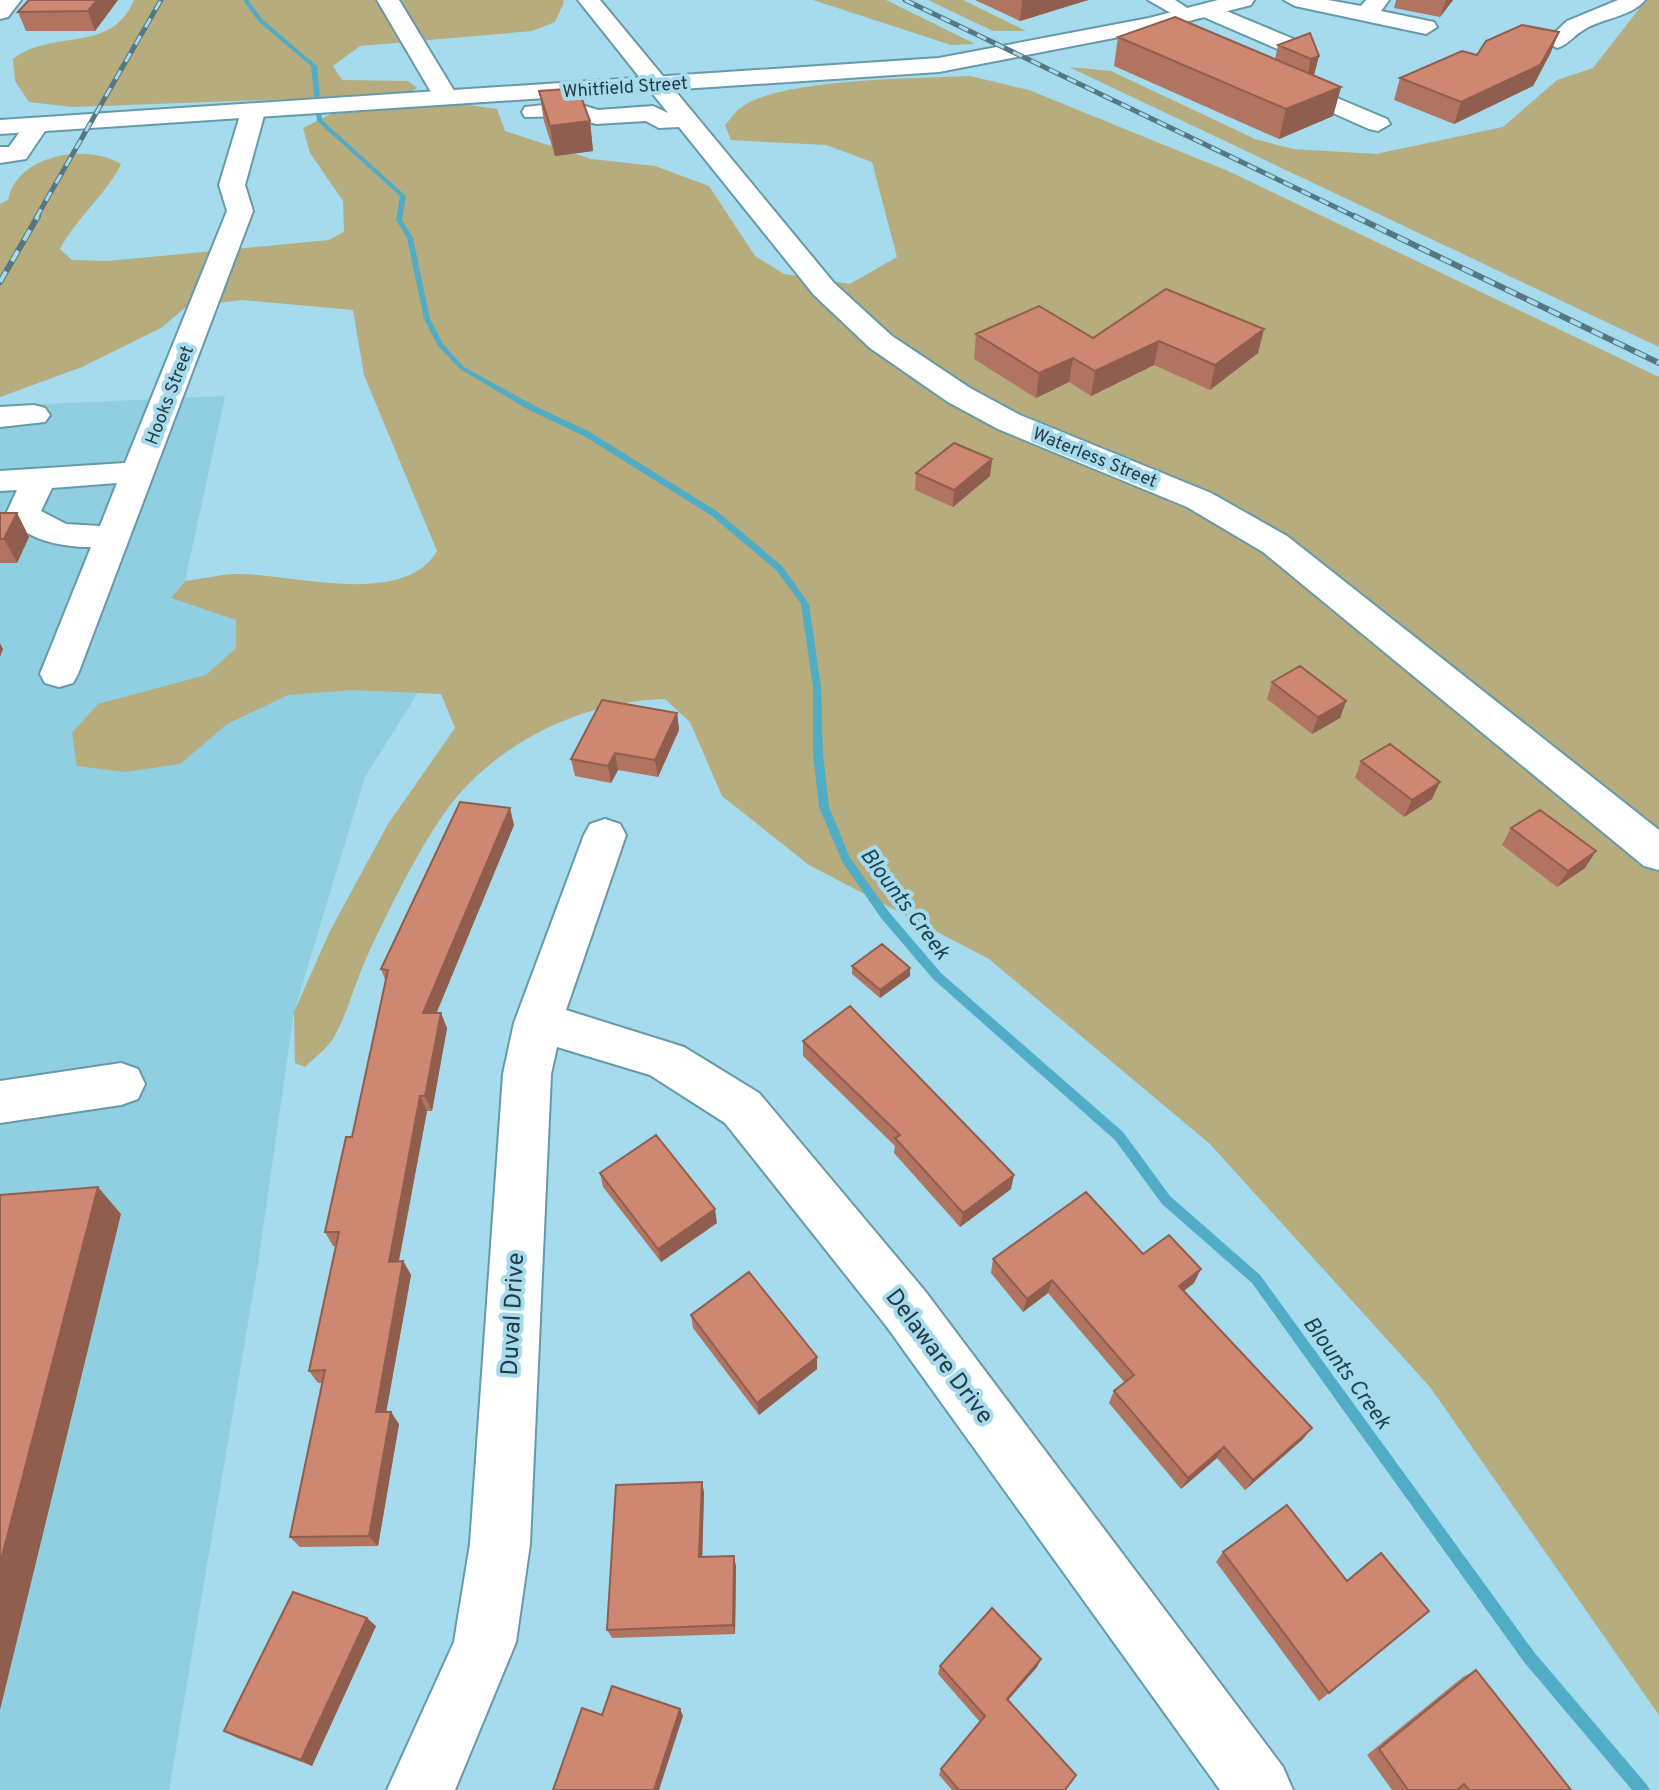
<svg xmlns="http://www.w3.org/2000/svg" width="1659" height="1790" viewBox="0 0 1659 1790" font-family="Overpass,sans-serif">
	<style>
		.built { fill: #90cfe1 }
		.green { fill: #b6ac7d }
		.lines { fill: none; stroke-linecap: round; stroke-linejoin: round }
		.stream { fill: #51adc6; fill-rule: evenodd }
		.minor-casing { stroke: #669aaa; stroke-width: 4 }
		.major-casing { stroke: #669aaa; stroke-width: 4 }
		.minor { fill: #fff; fill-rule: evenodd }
		.major { fill: #fff; fill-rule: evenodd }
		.rail-far1-casing { stroke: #557782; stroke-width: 5 }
		.rail-casing { stroke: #557782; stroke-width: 6 }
		.rail-far1 { stroke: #a5dbec; stroke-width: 3; stroke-dasharray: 10; stroke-linecap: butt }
		.rail { stroke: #a5dbec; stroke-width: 4; stroke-dasharray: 12; stroke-linecap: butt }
		.wall { fill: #b17460 }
		.shaded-wall { fill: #905e4e }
		.building { fill: #ce8770; stroke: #905e4e; stroke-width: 2 }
		.labels { text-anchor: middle; stroke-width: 8; stroke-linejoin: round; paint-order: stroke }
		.far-street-label { font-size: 18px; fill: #253b42; stroke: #a5dbec }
		.water-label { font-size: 22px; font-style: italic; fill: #1c4551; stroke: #a5dbec }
		.near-street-label { font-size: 24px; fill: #253b42; stroke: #a5dbec }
	</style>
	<rect width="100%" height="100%" fill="#a5dbec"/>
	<path class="built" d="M225,396l-40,185 -14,17 65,22 202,41 -73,116 -71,235 -36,252 -89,526h-169v-1384z"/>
	<path class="green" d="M134,0h429l1,2 -9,20 -23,9 -172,15 -27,20 9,14 66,1 9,7 -13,7 -332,12 -43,-5 -14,-21 -2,-22c40,-31 98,-4 121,-59z
		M813,0h73l89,44 -24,1z
		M928,0h35l63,31h-33z
		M1646,0h13v347l-590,-280 42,4 144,68 38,10 83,5 127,-27 54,-47 36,-12z
		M970,76l59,14 199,81 431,206v1338l-229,-328 -220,-243 -221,-185 -180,-94 -87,-69 -32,-74 -25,-23c-76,2 -154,37 -205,94 -32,36 -70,114 -91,159 -13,27 -20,58 -35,85 -6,11 -20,21 -29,30l-10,-4 -1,-51 36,-81 58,-107 67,-96 -14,-34 -88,-4 -65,5 -61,29 -47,40 -55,8 -48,-6 -5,-33 26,-29 108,-29 30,-27v-28l-65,-22 14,-17c16,-2 33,-6 49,-7 56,-1 169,35 203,-23l-73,-176 -11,-65 -111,-10 -56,7 -25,21 -79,39 -82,30v-193l8,-4c9,-46 79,-57 113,-36 -16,32 -44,53 -61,85l12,11 36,1 221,-21 15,-8 -1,-31 -33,-48 -7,-25 28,-14 129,-10 37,5 8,22 86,28 64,7 54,20 46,70 29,18 66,10 47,-27 -25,-95 -46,-17 -95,-5 -6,-15c5,-5 10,-14 17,-18 35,-28 180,-29 228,-31z"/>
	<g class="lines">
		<path class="stream" d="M243,0h5l15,20 54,46 5,54 84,76 -4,24 11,18 17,81 13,25 21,23 71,39 55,26 128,80 64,54 27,38 12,83 2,67 6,53 21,51 39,54 52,61 182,159 47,64 90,79 274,377 113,133 3,5h-18l-108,-128 -272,-379 -90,-79 -47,-64 -182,-161 -52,-61 -38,-55 -24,-56 -6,-53v-67l-12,-83 -25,-34 -64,-54 -128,-80 -55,-26 -69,-41 -22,-23 -14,-27 -17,-81 -11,-18 4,-24 -83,-75 -6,-55 -52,-44z"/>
		<defs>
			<path id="minor" d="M0,0h21l-13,17 -8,2z
				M377,0h22l60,99 -3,5h-18z
				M578,0h22l234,283 58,53 78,52 50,27 191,78 76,43 372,294v40l-15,-4 -381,-314 -76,-45 -189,-78 -50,-27 -78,-54 -56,-53 -135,-168 -20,1 -13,-7 -50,3 -26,-8 -45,1 -3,-5 3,-5 47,-5 26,8 55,-4 15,7z
				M1148,0h27l23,15 -11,7z
				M1284,0h44l33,6 5,-6h23l-8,11 53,11 3,5 -11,7 -131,-28z
				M1618,0h27c-14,17 -42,18 -60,29 -11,6 -17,16 -28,19l-11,-7 21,-20z
				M1207,3l89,37 3,5 -3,5h-16l-81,-35 -3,-5z
				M1280,74l107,45 3,5 -12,7 -9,-2 -97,-43 -4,-5 4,-5z
				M253,105l12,7 -20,73 8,26 -175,463 -5,9 -14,4 -14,-4 -5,-9 51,-127c-30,0 -67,-7 -85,-33l11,-24 -17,1v-20l125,-8 102,-252 -8,-26 22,-73zM117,483l-17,43 -34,-2 -25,-13 11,-23z
				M37,118l12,7 -23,34 -26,4v-16h9l19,-27z
				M34,405l11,3 5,7 -5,7 -45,5v-20z
				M605,819l15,5 6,11 -60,175 118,37 75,46 166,198 358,476 10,23h-73l-333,-463 -162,-204 -75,-48 -93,-28 -6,27 -21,470 -14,98 -61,148h-68l67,-148 16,-98 33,-470 11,-51 70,-188 6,-11z
				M121,1063l17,6 7,15 -7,15 -17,6 -121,18v-42z"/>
			<path id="major" d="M1218,0h36l-3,5 -101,26 -211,41 -939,62v-14l939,-62 210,-40z"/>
		</defs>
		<use href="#minor" class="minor-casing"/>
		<use href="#major" class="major-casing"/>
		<use href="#minor" class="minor"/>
		<use href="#major" class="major"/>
		<defs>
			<path id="rail-far1" d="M905,0l453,218
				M36,218l125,-218"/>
			<path id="rail" d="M1354,216l305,147
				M0,282l38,-66"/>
		</defs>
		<use href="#rail-far1" class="rail-far1-casing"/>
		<use href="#rail" class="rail-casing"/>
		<use href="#rail-far1" class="rail-far1"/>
		<use href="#rail" class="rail"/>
	</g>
	<path class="wall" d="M118,0l-23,31h-69l-8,-19z
		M975,0h113l-68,21z
		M1396,0h57l-13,17 -46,-9z
		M1118,37l157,22 3,-14 41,11 -5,19 27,12 -8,29 -54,23 -165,-73z
		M1551,52l-18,34 -79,38 -60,-24 6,-22 77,-23z
		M539,91l51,30 3,30 -38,5 -11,-35z
		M1166,289l92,64 -48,37 -56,-25 -63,31 -22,-14 -33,16 -62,-39 2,-25 117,4z
		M992,459l-2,17 -37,31 -38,-17 1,-17z
		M0,513h17l12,24 -12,26h-17z
		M1272,682l74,19 -6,17 -28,16 -45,-35z
		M677,713l2,17 -21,47 -40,-7 -7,13 -36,-7 -4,-17z
		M1361,761l71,38 -28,18 -49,-39z
		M514,825l-78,188 11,15 -15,83h-5l-28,150h4l8,14 -25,137 13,12 -21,122 -78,1 -10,-10 32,-154h-4l-9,-12 27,-125h-3l-8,-14 27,-95 34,-155 -5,-13z
		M1511,828l85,23 -11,17 -28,19 -55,-42z
		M852,966l58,10 -30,22 -28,-24z
		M803,1041l208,148 -51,38 -66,-74 1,-7 -92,-90z
		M600,1173l117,50 -56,39 -58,-75z
		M1143,1254l51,29 -10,8 119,148 -58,51 -28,-32 -36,31 -72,-86 5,-12 11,-8 -77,-90 -25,19 -32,-39 2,-14z
		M691,1315l126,42v12l-58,46 -66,-87z
		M704,1492l-2,65 34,9 -1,68 -123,4 -5,-8z
		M1223,1552l106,141 -10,8 -103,-139z
		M376,1626l-64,140 -75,-28 -13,-7z
		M1041,1659l-4,8 -29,33 57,90h-113l-13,-15 2,-6 39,-47 -42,-48 2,-8z
		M1476,1670l95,120h-179l-25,-35 96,-78z"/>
	<path class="shaded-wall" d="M97,0h21l-23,31 -7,-20z
		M1022,0h66l-68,21z
		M1446,0h7l-13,17z
		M1559,32l-8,20 -18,34 -79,38 7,-22z
		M1319,56l-6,22 -7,3 5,-22z
		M1341,87l-8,29 -54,23 7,-30z
		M590,121l3,30 -38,5 -5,-30z
		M1264,329l-6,24 -48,37 5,-25z
		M1159,341l-5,24 -63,31 4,-25z
		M1073,358l-4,24 -33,16 3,-25z
		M992,459l-2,17 -37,31 1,-17z
		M17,513l12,24 -12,26 -13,-24z
		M0,643l3,6 -3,8z
		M1346,701l-6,17 -28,16 6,-17z
		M677,713l2,17 -21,47 -3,-17z
		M615,753l3,17 -7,13 -3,-17z
		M1440,782l-8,17 -28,18 8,-17z
		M510,808l4,17 -84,204 -7,-16z
		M1596,851l-11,17 -28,19 11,-16z
		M910,968v8l-30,22v-8z
		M441,1013l6,15 -15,83 -7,-15z
		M420,1096l7,15 -31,164 -7,-13z
		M1014,1175l-3,14 -51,38 3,-14z
		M98,1187l23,27 -121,496v-146z
		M715,1209l2,14 -56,39 -3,-13z
		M403,1261l8,14 -27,149 -8,-12z
		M1201,1269l-7,14 -21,16 6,-13z
		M1052,1280l-4,13 -25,19 4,-13z
		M817,1357v12l-58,46 -2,-12z
		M391,1412l8,12 -21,122 -9,-10z
		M1312,1428l-9,11 -58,51 8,-10z
		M1224,1447l-7,11 -36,31 7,-11z
		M702,1482l2,10 -2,75 -3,-10z
		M734,1556l2,10 -1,68 -2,-9z
		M367,1618l9,8 -64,140 -11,-6z
		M1041,1659l-4,8 -34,39 4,-7z
		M680,1709l3,7 -24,74h-5z"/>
	<path class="building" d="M29,0h68l-9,11 -70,1z
		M1175,17l166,70 -55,22 -168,-72z
		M1522,25l37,7 -19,33 -79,37 -61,-24 62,-27 15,4 9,-14z
		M1310,33l9,23 -8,3 -33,-14z
		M566,89l14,5 10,27 -40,5 -11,-35z
		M1166,289l98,40 -49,36 -56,-24 -64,30 -22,-13 -34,15 -63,-39 63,-28 54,32z
		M954,443l38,16 -38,31 -38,-17z
		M0,513h17l-13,26h-4z
		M1300,666l46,35 -28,16 -46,-35z
		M602,700l75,13 -22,47 -40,-7 -7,13 -37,-7z
		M1390,744l50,38 -28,18 -51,-39z
		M460,802l50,6 -87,205h18l-16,83h-5l-31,166 14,-1 -27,151h15l-22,124 -79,1 35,-167 -16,1 30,-139h-14l21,-95h6l36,-167 -7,-1z
		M1540,810l56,41 -28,20 -57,-43z
		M882,944l28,24 -30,22 -28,-24z
		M850,1006l164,169 -51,38 -68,-75 5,-3 -97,-94z
		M656,1135l59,74 -57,40 -58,-76z
		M98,1187l-98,377v-369z
		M1086,1192l57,62 26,-19 32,34 -22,17 133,142 -59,52 -29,-33 -36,31 -74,-87 20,-16 -82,-95 -25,19 -34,-40z
		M749,1272l68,85 -60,46 -66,-88z
		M702,1482l-3,75 35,-1 -1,69 -126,5 9,-145z
		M1287,1505l60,76 34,-28 48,58 -100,82 -106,-141z
		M293,1592l74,26 -66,142 -77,-29z
		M992,1608l49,51 -34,40 69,76 -11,15h-106l-18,-21 44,-53 -45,-50z
		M1476,1670l95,120h-102l-5,-6 -7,6h-49l-29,-41z
		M612,1686l68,23 -26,81h-101l29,-82 20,7z"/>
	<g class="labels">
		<g class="far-street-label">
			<text transform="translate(625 87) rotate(-4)" y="6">Whitfield Street</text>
			<text transform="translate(169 395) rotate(-69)" y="6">Hooks Street</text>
			<text transform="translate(1095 457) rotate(22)" y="6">Waterless Street</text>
		</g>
		<g class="water-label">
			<text transform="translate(906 903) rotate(53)" y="8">Blounts Creek</text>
			<text transform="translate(1348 1372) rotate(54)" y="8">Blounts Creek</text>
		</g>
		<g class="near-street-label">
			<text transform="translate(512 1314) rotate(-87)" y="8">Duval Drive</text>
			<text transform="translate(940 1356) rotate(53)" y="8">Delaware Drive</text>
		</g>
	</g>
</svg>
